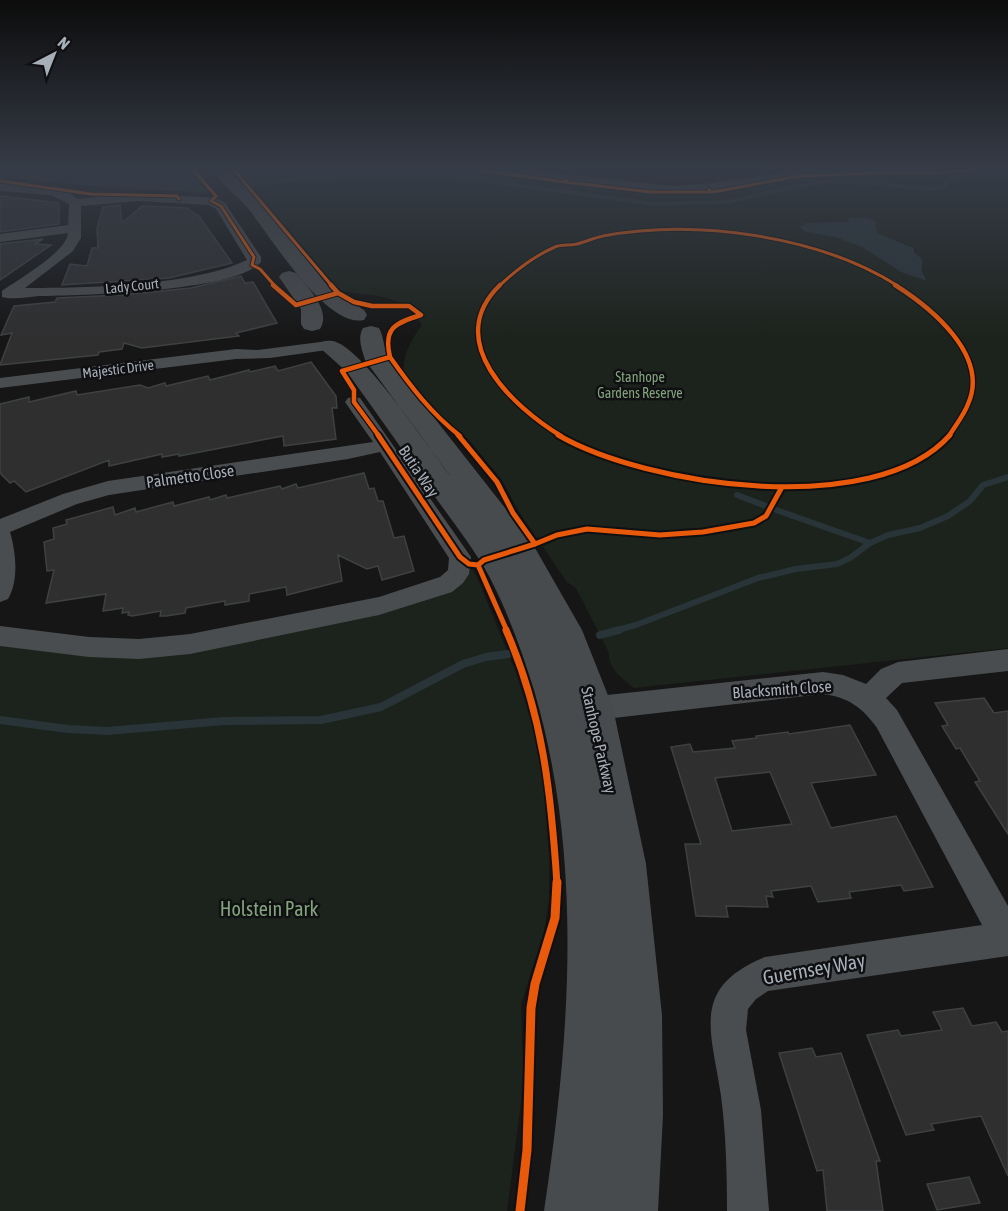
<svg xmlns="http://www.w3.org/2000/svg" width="1008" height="1211" viewBox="0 0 1008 1211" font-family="'Asap Condensed',sans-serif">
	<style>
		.green { fill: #1c231c; fill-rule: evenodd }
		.water { fill: #293439 }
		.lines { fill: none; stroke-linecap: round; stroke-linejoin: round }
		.stream-far2 { stroke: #293439; stroke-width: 4 }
		.stream-far1 { stroke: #293439; stroke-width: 6 }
		.stream { stroke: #293439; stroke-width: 8 }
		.building { fill: #2f2f30; stroke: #3e4142; stroke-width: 1.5; fill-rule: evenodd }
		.minor { fill: #4a4d4f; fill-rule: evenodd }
		.secondary { fill: #484b4e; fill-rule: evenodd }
		.cycleway-far4-casing { stroke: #101012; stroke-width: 5 }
		.cycleway-far3-casing { stroke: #101012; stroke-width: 7 }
		.cycleway-far2-casing { stroke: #101012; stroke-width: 9 }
		.cycleway-far1-casing { stroke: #101012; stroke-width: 10 }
		.cycleway-casing { stroke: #101012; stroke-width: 13 }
		.cycleway-far4 { stroke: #e8590c; stroke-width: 3 }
		.cycleway-far3 { stroke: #e8590c; stroke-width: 4.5 }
		.cycleway-far2 { stroke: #e8590c; stroke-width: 5 }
		.cycleway-far1 { stroke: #e8590c; stroke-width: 7 }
		.cycleway { stroke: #e8590c; stroke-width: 9 }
		.labels { text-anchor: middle; stroke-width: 5; stroke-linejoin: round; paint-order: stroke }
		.far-street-label { font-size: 14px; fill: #a6afb8; stroke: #101012 }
		.far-park-label { font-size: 14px; fill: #81a47c; stroke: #101012 }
		.street-label { font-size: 16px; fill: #a6afb8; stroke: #101012 }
		.near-park-label { font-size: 20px; fill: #81a47c; stroke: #101012 }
		.near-street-label { font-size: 20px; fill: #a6afb8; stroke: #101012 }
	</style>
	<rect width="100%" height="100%" fill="#161616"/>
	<path class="green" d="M254,170h221l58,8 180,12 84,-13 55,-5 73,1 24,-3h59v478l-374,40c-11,-9 -26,-19 -25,-35l-33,-65 -9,-6 -48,-70 -17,-32 -33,-40 -30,-25 -35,-44c-2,-16 9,-34 18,-46 -20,-32 -42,-28 -77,-33l-7,-4 -80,-95 2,-2 -17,-16zM886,239l11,1 17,8 13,33c-16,-8 -32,-10 -44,-22z
		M469,569l4,1 6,12 37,91 15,48 12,60 6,75v43l-5,32 -23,74 2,62 -2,35 -14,109h-507v-567l98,13 264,-39 48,-13 42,-15z"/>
	<path class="water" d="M0,170h140l52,3 17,20 -107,-6 -102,-10z
		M849,218h19l7,3 2,12 37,15v4l8,7v12l5,10 -26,-9 -39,-25 -27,-10 -29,-5 -7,-5 8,-4 41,-1z"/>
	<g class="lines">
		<path class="stream-far2" d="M252,184l75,-9 92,-5 34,2 53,12 149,20 72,-2 85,-19 32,-2 88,8 13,-2 2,-7 23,-9h38"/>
		<path class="stream-far1" d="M737,495l29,11
			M776,510l94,33
			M614,631l22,-6 122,-47 38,-9 41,-5 13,-6 20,-15 18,-8 32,-7 28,-12 22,-15 13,-16 25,-8"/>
		<path class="stream" d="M600,635l19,-5
			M0,720l68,9 39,2 117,-10 97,-1 60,-13 82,-43 23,-7 22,-3"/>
	</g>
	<path class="building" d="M0,196l59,7v21l-59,8z
		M120,205l2,18 20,-17 45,2 12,8 33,47 -63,15 -107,7 8,-21 17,2 5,-18h6l-1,-20 6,-21z
		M43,239l-8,5 16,1 -51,35v-36z
		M241,276l4,7 8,-1 24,41 -41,10 3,3 -97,12 -18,-5 -2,6 -23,3 -1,3 -98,10 12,-32 -11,2 13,-29 41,-4 2,-4 64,-3 70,-7z
		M311,362l25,34 1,12h-5l4,31 -52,7 -1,-10 -104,20v-2l-17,3v-3l-53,12v-6l-83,32 -12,-11 -4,2 -10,-10v-69l29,-7v5l47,-11 1,4 63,-10 8,3 17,-5 1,3 42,-10 2,4 39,-10 1,2 25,-6 3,5z
		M364,473l5,16 5,-1 4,13h5l11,37 10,-2 10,35 -32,9 -4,-14 -11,3 -29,-14 4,26 -55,14 -1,-8 -37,7v7l-24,4v-4l-39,7 -1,5 -19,3h-6l1,-5 -29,5 -4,-1 1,-3 -7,1 1,-5 -20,3 3,-17 -60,9 8,-33 -7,1 -3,-29 10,-3 -1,-11 14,-4 -1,-4 47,-13 2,8 20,-7 1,4 37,-10 1,4 35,-9 1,3 16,-5 1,3 53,-12 2,3 14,-5 2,4z
		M984,698l10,15 14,-2v123l-33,-52 5,-1 -20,-33 -4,1 -14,-23 6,-1 -13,-22z
		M850,725l26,50 -65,8 20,45 65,-12 37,71 -29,4 -3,-6 -52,7 2,6 -33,4 -7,-16 -40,5 2,6 -7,-1 2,11 -42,-1 2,11 -32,-1 -11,-72h16l-30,-97 19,-3 3,8 42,-4 -3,-7 25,-3 -1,-2 32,-4 1,2zM770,772l22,52 -60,7 -17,-53z
		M963,1008l9,18 24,-4 6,10 6,-1v145l-27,-60 -50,8 3,6 -28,5 -39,-100 31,-5 3,6 41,-6 -9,-18z
		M812,1048l4,9 25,-4 39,108h-4l7,50h-56l-4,-41 -6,1 -38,-118z
		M969,1177l11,26 -43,7 -10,-26z"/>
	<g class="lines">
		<path class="minor" d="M494,170h31l147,16 42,-3 87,-13h69l-6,3 -63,3 -87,15 -42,3 -173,-21z
			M871,170h70l-6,3h-58z
			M0,183l51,5 15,3 12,8 60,-6 77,5 10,5 36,54v5c-26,30 -180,33 -223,34 -11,1 -26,4 -36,1v-6c15,-11 65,-39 66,-58l-68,9v-8l68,-9 1,-21 -18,-9 -51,-4zM138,201l71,4 7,4 31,51c-54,26 -161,28 -222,28l48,-37 8,-13v-32z
			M328,341l6,2 2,3 -2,3 -64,9 -34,1 -236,29v-10l236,-29 22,1z
			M354,397l6,1 111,159 -2,17 -6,9 -11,9 -73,23 -189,39 -51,5 -50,-2 -89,-11v-20l89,11 50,2 51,-5 189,-37 61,-20 8,-7 1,-12 -69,-106 -32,7 -239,36 -32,9 -67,28c6,21 9,48 -2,67l-8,3v-83l63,-25 45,-13 265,-39 -28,-40 3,-4z
			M1008,649v22l-106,12 -16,15 11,12 111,196v50l-240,35 -12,8 -8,10 -2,21 15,80 8,101h-42c0,-38 -1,-77 -6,-115 -9,-64 -32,-108 44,-139l217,-32 -105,-197c-14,-20 -29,-31 -54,-34l-244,28 -10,-4 -4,-8 4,-8 10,-4 244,-26 20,3 23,9 15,-15 17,-7z"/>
		<path class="secondary" d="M213,170h15l30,29 73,91 33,20 3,5 -3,5c-38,9 -95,-86 -117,-113 -11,-12 -27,-24 -34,-37z
			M289,271l7,2c11,14 36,37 24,56l-8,2 -8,-2 -3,-5v-15l-22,-32 3,-4z
			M371,326l8,2c5,9 5,21 9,31l143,182 51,89 31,78 33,156 16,151 1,100 -5,96h-114c26,-173 40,-351 -10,-521 -12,-38 -26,-78 -45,-114 -16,-29 -37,-55 -56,-82 -28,-41 -57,-82 -86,-122l-28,-25 3,-5c5,-1 9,-2 14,0 29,10 93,106 115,135l-86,-117c-3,-10 -8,-22 -2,-32z"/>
		<defs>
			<path id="cycleway-far4" d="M193,170l23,26 -5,5 10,5 33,51 -2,8 8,4 15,17
				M234,170l98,116
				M478,170l87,12
				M873,171l1,2h59l34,-3
				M566,180l-1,2 86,10h60
				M0,181l91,13 86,2 2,3
				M709,189l2,3 8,-1 80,-15 75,-3
				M499,286c16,-15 35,-30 56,-39 7,-3 14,-1 22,-3 9,-2 16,-6 26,-8 92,-17 215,-1 295,50"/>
			<path id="cycleway-far3" d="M273,285l23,20 42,-12 16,9 18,4h37l12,9c-26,8 -38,13 -31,42
				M331,285l7,8
				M500,285c-58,56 12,121 61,151
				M895,285c35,22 95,70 73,119 -4,11 -13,22 -19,32
				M390,357c21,30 41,56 70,79
				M379,436l-25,-34v-12l-12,-19 48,-14"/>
			<path id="cycleway-far2" d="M378,435l82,122 9,7 9,1 6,-5 51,-16 -22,-31 -16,-31 -39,-47
				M558,435c88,51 317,85 392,0
				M535,544l22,-9 30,-6 73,6 43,-3 51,-9 12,-7 16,-29
				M478,565l29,66"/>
			<path id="cycleway-far1" d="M506,630c37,85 45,162 51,254"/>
			<path id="cycleway" d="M520,1211l7,-61 4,-142 4,-24 20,-66 2,-36"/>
		</defs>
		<use href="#cycleway-far4" class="cycleway-far4-casing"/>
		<use href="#cycleway-far3" class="cycleway-far3-casing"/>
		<use href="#cycleway-far2" class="cycleway-far2-casing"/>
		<use href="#cycleway-far1" class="cycleway-far1-casing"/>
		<use href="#cycleway" class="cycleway-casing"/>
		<use href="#cycleway-far4" class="cycleway-far4"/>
		<use href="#cycleway-far3" class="cycleway-far3"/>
		<use href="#cycleway-far2" class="cycleway-far2"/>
		<use href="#cycleway-far1" class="cycleway-far1"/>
		<use href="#cycleway" class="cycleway"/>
	</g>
	<linearGradient id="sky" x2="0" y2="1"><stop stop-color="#0c0c0c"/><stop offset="0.5" stop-color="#363c47"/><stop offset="1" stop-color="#363c47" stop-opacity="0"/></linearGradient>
	<rect width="1008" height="339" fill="url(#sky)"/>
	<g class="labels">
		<g class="far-street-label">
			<text transform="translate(132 286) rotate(-6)" y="5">Lady Court</text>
			<text transform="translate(118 369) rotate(-7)" y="5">Majestic Drive</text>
		</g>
		<g class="far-park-label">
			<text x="640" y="382">Stanhope<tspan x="640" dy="16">Gardens Reserve</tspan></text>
		</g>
		<g class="street-label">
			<text transform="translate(419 471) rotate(56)" y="6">Butia Way</text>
			<text transform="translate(190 476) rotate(-8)" y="6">Palmetto Close</text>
			<text transform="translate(782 689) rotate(-4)" y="6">Blacksmith Close</text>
			<text transform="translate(599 740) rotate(77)" y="6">Stanhope Parkway</text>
		</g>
		<g class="near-park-label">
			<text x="269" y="916">Holstein Park</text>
		</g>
		<g class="near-street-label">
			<text transform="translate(814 969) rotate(-10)" y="7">Guernsey Way</text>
		</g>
	</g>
	<g transform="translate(54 54) rotate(42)" stroke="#101012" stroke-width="4.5" paint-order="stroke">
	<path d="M0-4.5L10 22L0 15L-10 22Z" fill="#a6afb8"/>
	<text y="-9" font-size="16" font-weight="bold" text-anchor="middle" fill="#a6afb8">N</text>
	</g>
</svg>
